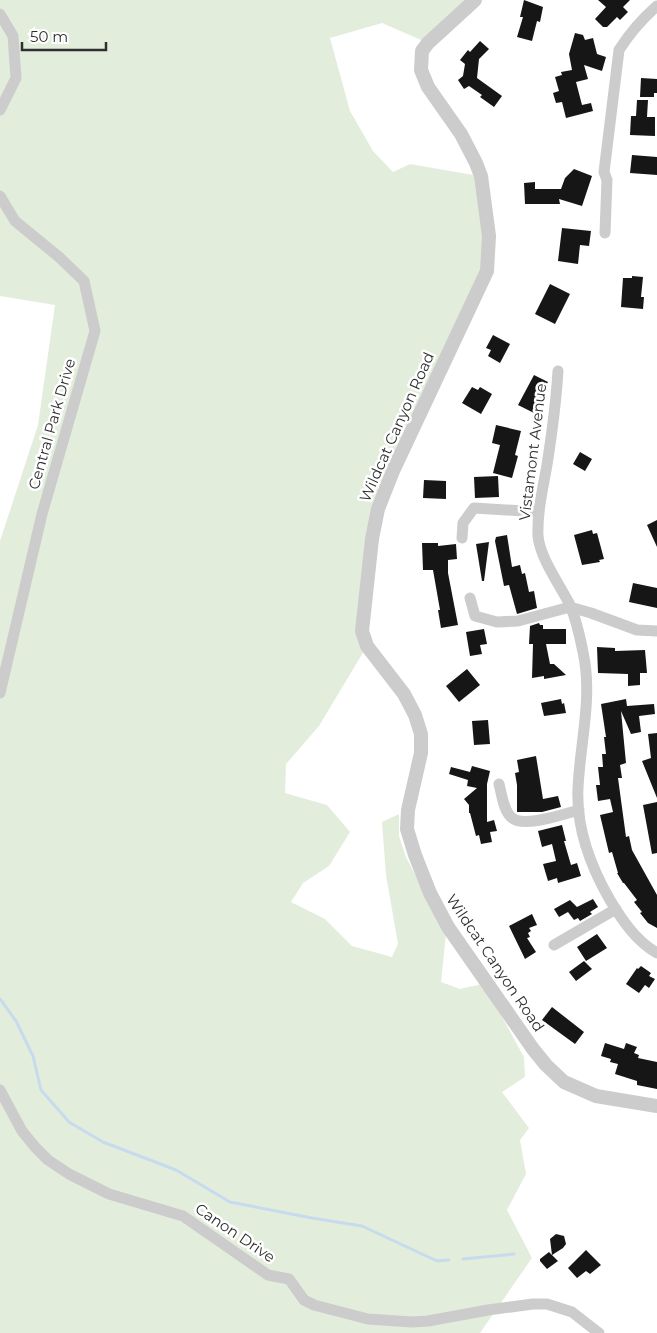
<svg xmlns="http://www.w3.org/2000/svg" width="657" height="1333" viewBox="0 0 657 1333" font-family="Montserrat,sans-serif">
	<style>
		.green { fill: #e3eddc }
		.lines { fill: none; stroke-linecap: round; stroke-linejoin: round }
		.stream { stroke: #c7dbee; stroke-width: 3 }
		.building { fill: #161616 }
		.minor { stroke: #ccc; stroke-width: 11 }
		.tertiary { stroke: #ccc; stroke-width: 14 }
		.labels { text-anchor: middle; stroke-width: 5; stroke-linejoin: round; paint-order: stroke }
		.street-label { font-size: 15px; fill: #2f2f2f; stroke: #fff }
	</style>
	<rect width="100%" height="100%" fill="#fff"/>
	<path class="green" d="M0,0h475l-47,43 -46,-20 -52,15 20,73 23,40 20,21 17,-8 69,12 10,77 -111,256 -11,137 -48,80 -33,38 -1,29 42,12 23,27 -21,34 -26,17 -12,19 34,17 27,27 40,11 6,-13 -12,-69 -4,-53 17,-8v22l7,21 40,77 -5,48 19,7 22,-5 9,13 33,60 1,20 -23,15 27,36 -9,12 6,34 -19,36 25,48 -52,75h-480v-792l38,-116 17,-120 -55,-9z"/>
	<g class="lines">
		<path class="stream" d="M0,999l16,22 17,35 8,34 28,32 34,20 73,28 54,32 82,16 50,8 75,35 12,-1
			M463,1259l51,-5"/>
	</g>
	<path class="building" d="M524,0l19,7 -3,15 -3,-1 -5,20 -15,-4 6,-20h-3z
		M598,0h32l-7,7 5,5 -8,8 -3,-3 -10,10h-4l-8,-8 11,-12z
		M575,33l8,2 2,5 8,-2 4,16 9,3 -4,14 -18,-6 4,14 -12,3 6,23 9,-2 2,8 -27,7 -4,-16 -6,1 -3,-10 6,-2 -4,-14 7,-2 -1,-3 11,-2 -3,-16z
		M480,41l9,8 -10,10 -2,19 25,18 -8,11 -14,-10 2,-2 -13,-9 -5,3 -6,-9 5,-4 2,-12 -5,-4 8,-10 2,2z
		M641,78l16,1v14h-3v4h-14z
		M637,100h11l-1,17h8v19l-25,-1 1,-19h5z
		M632,155l25,2v18l-27,-2z
		M574,169l18,7 -10,30 -23,-7 1,5h-35l-1,-21 11,-1v7h26l4,-11z
		M562,228l29,3 -2,15 -9,-1 -2,19 -20,-3z
		M632,276l11,1 -2,20h3l-1,12 -22,-2 2,-29h9z
		M550,284l20,10 -15,30 -20,-10z
		M493,335l17,9 -10,19 -12,-7 3,-6 -5,-2z
		M534,375l14,7 -7,12 4,3 -9,17 -18,-9z
		M472,387l6,3 2,-3 12,7 -11,20 -19,-11z
		M496,425l25,6 -6,24 3,1 -6,22 -19,-5 7,-28 -8,-2z
		M580,452l12,7 -7,12 -12,-7z
		M498,476l1,21 -24,1 -1,-21z
		M424,480l22,1v18l-23,-1z
		M657,520v27l-10,-22z
		M592,530l1,4 4,-1 7,26 -5,1 1,2 -18,3 -8,-30z
		M507,535l5,32 8,-2 2,9 3,-1 4,19 5,-1 3,17 -20,6 -8,-29 -5,1 -9,-45 1,-4z
		M489,542l-5,39h-2l-6,-37z
		M422,543h16v3l18,-2 1,15 -9,1v13l10,52 -17,3 -3,-18h2l-7,-40h-10z
		M633,583l24,5v20l-28,-6z
		M539,623l1,2h3v4h23v15h-20l4,20h4l12,11 -22,4v-3l-12,2 1,-34h-4l1,-18z
		M484,629l3,15 -7,1 2,9 -12,2 -4,-24z
		M597,647l18,1v3l30,-1 2,23h-7v12l-12,1v-12l-30,-1z
		M467,669l13,16 -21,17 -13,-16z
		M561,699l1,5 2,-1 2,10 -22,3 -3,-13z
		M626,699l1,7 27,-2 1,10 -16,2 2,16 -10,2 -10,-23 5,52 -6,2 2,13h-4l8,59 3,-1 3,14 25,45v33l-9,-5 -8,-10 2,-1 -8,-10 3,-2 -13,-17h-1l-6,-10h1l-6,-21 -3,1 -9,-38 13,-3 -3,-13 -12,2 -2,-16h4l-2,-18h5l-1,-13h4l-2,-17h2l-5,-33z
		M488,720l2,24 -16,1 -2,-24z
		M657,733v65l-15,-37 9,-3 -3,-24z
		M536,756l7,43 15,-3 3,11 -19,5h-25v-27l-2,-12 4,-1 -2,-12z
		M472,766l18,5 -3,13v38l7,-2 3,11 -7,1 2,10 -11,2 -2,-9 -3,1 -6,-23h-1v-8l-5,-6 13,-11 -10,-2 1,-6 -19,-6 2,-7 19,5z
		M657,802v51l-5,1 -9,-49z
		M562,825l4,16h-2l7,24 6,-2 4,13 -23,7 -1,-5 -9,3 -5,-17 13,-3 -4,-17 -10,3 -4,-16z
		M593,899l5,8 -8,5 2,2 -12,7 -2,-3 -4,2 -6,-8 -9,5 -5,-8 16,-9 7,7z
		M532,914l5,11 -8,3 2,3 -3,2 2,4 -3,1 9,14 -11,7 -16,-33z
		M597,934l10,14 -21,13 -9,-14z
		M584,961l8,8 -16,12 -7,-9z
		M641,966l10,7 -2,3 6,3 -6,9 -4,-3 -6,8 -13,-9 11,-16 1,1z
		M552,1007l32,25 -9,12 -33,-24z
		M605,1043l19,6 2,-6 11,4 -3,6 5,2 -1,3 19,4v27l-20,-4v-4l-22,-7 3,-10 -8,-2 1,-3 -10,-3z
		M556,1234l8,2 2,8 -3,4 -11,7 -2,-16z
		M586,1250l15,15 -11,9 -4,-3 -9,7 -9,-10z
		M549,1252l9,9 -11,8 -7,-8v-2z"/>
	<g class="lines">
		<path class="minor" d="M0,14l13,22 3,42 -16,32
			M0,196l15,25 44,36 25,24 11,50 -53,183 -42,179
			M605,233l2,-53 -3,-8 15,-122c11,-17 23,-31 38,-44
			M558,371c-2,32 -6,62 -11,94 -4,23 -10,47 -9,71 2,22 22,49 32,69 6,14 10,32 13,47 10,45 -3,91 -5,136 -2,39 13,79 32,112 12,20 26,41 47,53
			M462,538l1,-15 11,-15 65,4
			M470,598l5,18 22,6 21,-1 52,-14 21,6 46,17 20,1
			M499,784c3,11 4,25 12,33 11,12 53,-3 68,-7
			M554,945l62,-36
			M0,1090l22,41 13,16 13,13 21,14 40,20 74,22 85,59 21,4 15,21 10,5 54,14 44,3 16,-1 60,-11 45,-6h14l25,8 27,21"/>
		<path class="tertiary" d="M475,0l-47,43 -6,8 -1,19 7,17 33,47 15,29 5,13 8,60 -2,35 -94,200 -15,38 -6,30 -10,92 5,15 37,48 11,21 6,19v19l-13,57 -1,19 8,26 15,38 18,34 85,122 13,16 18,17 32,14 61,10"/>
	</g>
	<g class="labels">
		<g class="street-label">
			<text transform="translate(52 424) rotate(-74)" y="5">Central Park Drive</text>
			<text transform="translate(397 427) rotate(-66)" y="5">Wildcat Canyon Road</text>
			<text transform="translate(533 452) rotate(-83)" y="5">Vistamont Avenue</text>
			<text transform="translate(495 963) rotate(56)" y="5">Wildcat Canyon Road</text>
			<text transform="translate(235 1233) rotate(34)" y="5">Canon Drive</text>
		</g>
	</g>
	<path d="M22 42v8h84v-8" fill="none" stroke="#2f2f2f" stroke-width="2.5"/>
	<text x="30" y="42" font-size="15" fill="#2f2f2f" stroke="#ffffff" stroke-width="4" paint-order="stroke">50 m</text>
</svg>
